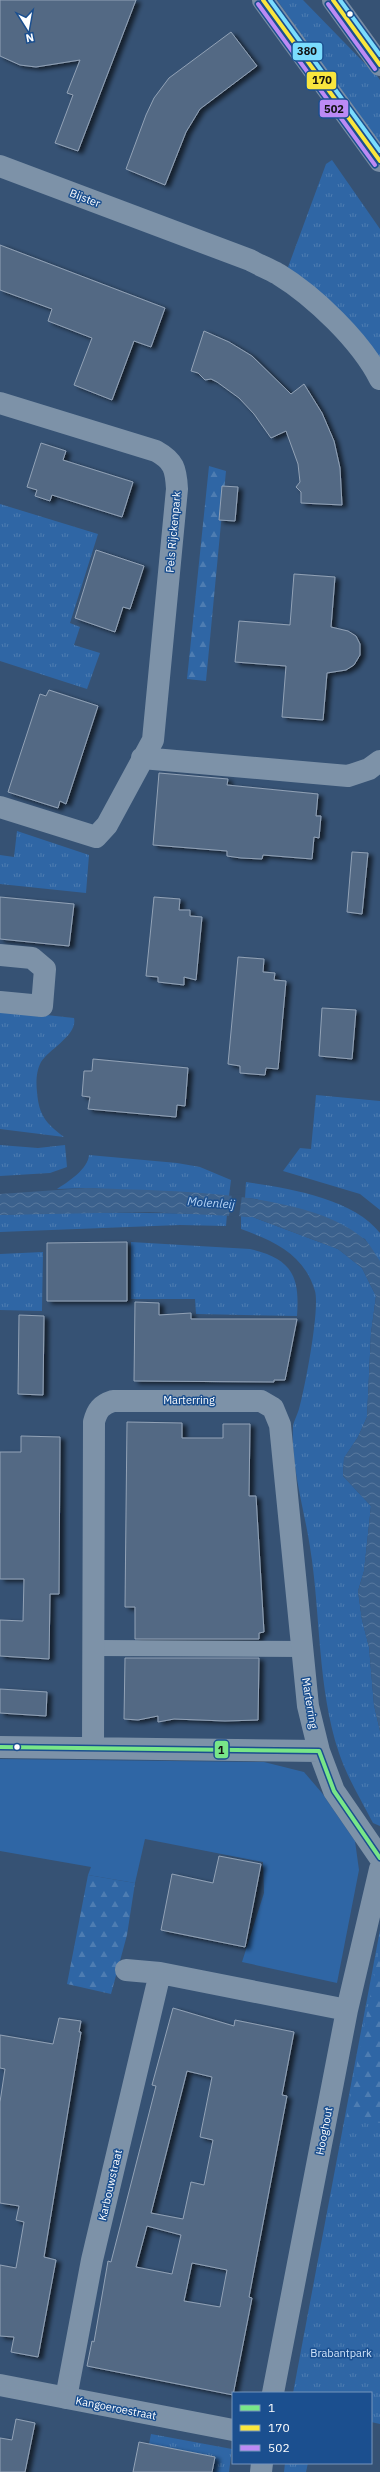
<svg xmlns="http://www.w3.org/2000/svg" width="380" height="2472" viewBox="0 0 380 2472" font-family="'IBM Plex Sans',sans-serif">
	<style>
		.grass { fill: url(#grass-tufts) }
		.forest { fill: url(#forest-firs) }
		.garden { fill: #2f66a5 }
		.water { fill: url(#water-waves) }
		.pier { fill: #365274 }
		.building { fill: #526984; stroke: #92a2b6; fill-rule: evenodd; filter: url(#shadow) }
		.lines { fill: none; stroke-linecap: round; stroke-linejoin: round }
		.pedestrian { stroke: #7d92a8; stroke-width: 16 }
		.minor { stroke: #7d92a8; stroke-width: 22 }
		.secondary { stroke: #798da4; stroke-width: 22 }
		.bus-1-casing { stroke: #1b4f8f; stroke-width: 7 }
		.bus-2-casing { stroke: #1b4f8f; stroke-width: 7 }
		.bus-3-casing { stroke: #1b4f8f; stroke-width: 7 }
		.bus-4-casing { stroke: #1b4f8f; stroke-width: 7 }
		.bus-1 { stroke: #78e688; stroke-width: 4 }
		.bus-2 { stroke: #f9e63d; stroke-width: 4 }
		.bus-3 { stroke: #bc8af5; stroke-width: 4 }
		.bus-4 { stroke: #7adcfd; stroke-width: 4 }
		.bus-dot { fill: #fff; stroke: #1b4f8f; stroke-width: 1.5 }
		.labels { text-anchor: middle; stroke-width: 3; stroke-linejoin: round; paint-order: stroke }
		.street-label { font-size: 11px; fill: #fff; stroke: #1b4f8f }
		.park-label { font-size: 11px; fill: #cfe3fa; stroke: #1b4f8f }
		.water-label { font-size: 12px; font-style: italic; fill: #b5d3f5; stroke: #1b4f8f }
		.line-badge { stroke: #1b4f8f; stroke-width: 1.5 }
		.pale-badge-label { font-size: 11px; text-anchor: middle; font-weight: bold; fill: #111 }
	</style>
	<defs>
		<pattern id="grass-tufts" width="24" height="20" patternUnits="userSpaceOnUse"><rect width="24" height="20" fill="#2f66a5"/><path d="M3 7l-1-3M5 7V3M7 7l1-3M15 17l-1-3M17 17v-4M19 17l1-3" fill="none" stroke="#4e7db2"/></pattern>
		<pattern id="forest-firs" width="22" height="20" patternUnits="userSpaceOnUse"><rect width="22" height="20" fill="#2f66a5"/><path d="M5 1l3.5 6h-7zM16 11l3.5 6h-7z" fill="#4e7db2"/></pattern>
		<pattern id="water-waves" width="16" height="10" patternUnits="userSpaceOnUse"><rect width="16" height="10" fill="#3b618d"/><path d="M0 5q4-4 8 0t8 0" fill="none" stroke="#58799e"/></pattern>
		<filter id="shadow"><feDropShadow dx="4.5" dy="2.5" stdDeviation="2" flood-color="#0009"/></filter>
	</defs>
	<rect width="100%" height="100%" fill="#365274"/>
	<path class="grass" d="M277,0h26l75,77 2,3v66z
		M332,160l48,69v132l-93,-91 39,-106z
		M0,504l98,30 -28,89 10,4 -6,18 26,8 -13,36 -87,-28z
		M17,831l72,24 -3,38 -86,-9v-29l14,2z
		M0,1010l74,8c4,17 -25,31 -33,44 -5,9 -5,21 -4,30 2,24 9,31 27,45l-64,-8z
		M316,1095l64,6v109l-20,-16 -77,-23 17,-23 11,1z
		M0,1145l38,3 27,-3 2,22 -17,6 -50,3z
		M89,1155l88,8 23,4 31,13 -2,16 -143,-8 -29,1c11,-7 31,-20 32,-34z
		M246,1182c41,6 107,16 134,51v31l-15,-25 -109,-40 -11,-1z
		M64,1212l163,2 -1,12 -46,-1 -180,7v-17z
		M241,1216l12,1 85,32 24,19 14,28 -5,37 -4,84 -9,20 -14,21 -1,18 28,30 -7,65 -6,20 4,29 7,27 5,58 6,26v95l-7,-3c-12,-23 -26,-46 -34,-70 -22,-67 -18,-138 -29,-206 -6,-39 -19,-80 -17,-119 0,-6 4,-12 6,-19 6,-21 21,-100 16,-118 -11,-37 -41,-50 -74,-62z
		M131,1242l119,7c42,10 50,27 47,67l-101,-2 -1,-15h-64z
		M43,1252l-1,59 -42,-1v-56z
		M380,1520v98l-2,-10z
		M380,1930v494l-9,-2v-29h-78z
		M151,2434l81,15 -3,23h-16l2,-15 -66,-13z
		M285,2463h23l-2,9h-22z"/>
	<path class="forest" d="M209,466l17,5 -20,210 -19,-2z
		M88,1875l47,8 -8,52 -16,59 -44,-10z
		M380,1947v176l-34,-4z"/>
	<path class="garden" d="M0,1759l264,3 40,10 18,21 33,48 4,29 -22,113 -95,-21 22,-69 -1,-31 -118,-23 -10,44 -47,-8 3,-8 -91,-16z"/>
	<path class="water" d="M86,1188c74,3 221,1 278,51 6,5 11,15 16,22v470l-6,-26 -5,-58 -7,-27 -4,-29 6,-20 7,-65 -28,-30 1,-18 14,-21 9,-20 4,-84 5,-37 -14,-28 -24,-19 -85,-32 -104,-5 -149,3v-21z"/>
	<path class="pier" d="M232,1194l10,1 -3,22 -10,-1z"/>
	<path class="building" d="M0,0h136l-58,151 -23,-8 18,-48 -6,-2 13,-33 -44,7 -16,-2 -20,-9z
		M231,32l26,34 -57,43 -14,23 -21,53 -39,-16 20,-54 8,-17 15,-20z
		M0,245l165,63 -14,39 -17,-6 -22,59 -38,-15 18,-47 -44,-17 4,-12 -52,-19z
		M204,331l25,11 23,14 39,38 13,-10 18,29 12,28 6,27 2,37 -41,-2v-11l-5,-5 4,-5 -2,-18 -12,-33 -15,7 -17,-24 -15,-16 -22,-16 -6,-3 -6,1 -7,-7 -7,-2z
		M41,443l25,8 -3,9 70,22 -11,35 -70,-22 -2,6 -15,-5 2,-6 -10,-3z
		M222,486l16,1 -3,34 -16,-1z
		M96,550l48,16 -14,43 -7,-2 -8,25 -40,-14z
		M294,574l41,3 -4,50 17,4 8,5 4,8v11l-6,10 -8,5 -19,3 -4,47 -41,-3 4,-51 -51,-4 4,-41 51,4z
		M49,690l49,16 -32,98 -6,-3 -2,7 -50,-16 32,-98 6,2z
		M159,773l69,6 -1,6 91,9 -2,22h5l-2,22 -5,-1 -2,22 -49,-4 -1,4 -21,-1 -14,-2v-5l-74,-6z
		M352,852l16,1 -6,61 -15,-2z
		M0,897l74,7 -5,42 -69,-7z
		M154,897l26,2 -1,11h11v6l12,1 -6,63 -12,-3v8l-26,-3v-5l-12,-1z
		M238,957l26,2 -1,13 12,1 -1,7 12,1 -8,88 -12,-1 -1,7 -25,-2v-7l-12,-2z
		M322,1008l34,2 -4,49 -33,-3z
		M93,1059l95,9 -3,38 -8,-1 -1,12 -88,-8 2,-12 -8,-1 2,-25h8z
		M127,1242v59h-80v-58z
		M135,1302l24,1v12l32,-2v6h106l-12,61h-11v2l-140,-1z
		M19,1315l25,1 -1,79 -25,-1z
		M127,1422l55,1v15h41v-14h27l-1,72h7l8,136 -5,1v6h-124v-32h-10z
		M21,1436l39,1 -1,157h-9l-1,65 -49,-3v-36l23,1 1,-42h-24v-127h21z
		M125,1658h134l-1,62 -33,1 -51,-2 -16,3v-6l-20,4 -14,-1z
		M0,1689l47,3 -1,24 -46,-3z
		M219,1856l42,8 -16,83 -84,-17 11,-56 41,9z
		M173,2008l61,18 1,-6 59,12 -12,63 5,1 -38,201 3,1 -19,97 -146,-29 5,-25 2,1 14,-81 3,1 45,-176 -4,-1zM187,2071l25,6 -12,60 13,3 -9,45 -13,-3 -8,37 -32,-6zM147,2226l34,9 -9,39 -36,-7zM192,2263l35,7 -7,37 -36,-6z
		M59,2018l22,3 -2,11h2l-37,225 12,3 -18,97 -27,-5 3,-15 -14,-1v-71l16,3 8,-46 -8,-2 3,-14 -19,-3v-101l5,-33 -5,-1v-33l53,9z
		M16,2419l19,4 -10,49h-25v-34l12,2z
		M139,2442l76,15 -3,15h-79z"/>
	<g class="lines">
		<path class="pedestrian" d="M95,1648l207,1"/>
		<path class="minor" d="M0,166l250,94c9,5 19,9 28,14 36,22 83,67 102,105
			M0,403l156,48c18,10 20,18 21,38l-24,251 -46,85 -11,12 -96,-30
			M142,758l206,18 21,-7 11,-8
			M0,955l32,3 13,11 -3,37 -42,-4
			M0,1747l319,4 15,40 46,67
			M93,1748l1,-326c3,-12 7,-17 19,-21h148l12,7 7,17 28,281 11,45
			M126,1970l34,3
			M0,2385l233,45
			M273,2393l74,-383 33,-141
			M66,2398l26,-138 68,-287 187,37
			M261,2472l1,-9"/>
		<path class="secondary" d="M263,0l117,161
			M333,0l47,65"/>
		<defs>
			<path id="bus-1" d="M0,1747l319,4 15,40 46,67"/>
			<path id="bus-2" d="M263,0l117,161
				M333,0l47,65"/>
			<path id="bus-3" d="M258,4l117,161
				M328,4l47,65"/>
			<path id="bus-4" d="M270,0l110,151
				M340,0l40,55"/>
		</defs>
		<use href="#bus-1" class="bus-1-casing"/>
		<use href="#bus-2" class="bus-2-casing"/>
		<use href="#bus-3" class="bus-3-casing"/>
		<use href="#bus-4" class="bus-4-casing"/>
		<use href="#bus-1" class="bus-1"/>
		<use href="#bus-2" class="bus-2"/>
		<use href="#bus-3" class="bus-3"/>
		<use href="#bus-4" class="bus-4"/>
	</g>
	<g class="bus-dot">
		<circle cx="350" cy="14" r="3.5"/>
		<circle cx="17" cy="1747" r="3.5"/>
	</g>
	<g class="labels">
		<g class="street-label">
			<text transform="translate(85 198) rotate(21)" y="4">Bijster</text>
			<text transform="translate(173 532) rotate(-85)" y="4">Pels Rijckenpark</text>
			<text x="189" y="1404">Marterring</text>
			<text transform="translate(310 1703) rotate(81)" y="4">Marterring</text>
			<text transform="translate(324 2131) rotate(-79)" y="4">Hooghout</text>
			<text transform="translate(110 2185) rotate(-77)" y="4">Karbouwstraat</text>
			<text transform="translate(116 2408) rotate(11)" y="4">Kangoeroestraat</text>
		</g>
		<g class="park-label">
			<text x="341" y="2357">Brabantpark</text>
		</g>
		<g class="water-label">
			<text transform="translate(211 1203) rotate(4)" y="4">Molenleij</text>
		</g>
	</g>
	<g class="line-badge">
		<rect x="292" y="42" width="31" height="19" rx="4" fill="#7adcfd"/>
		<rect x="306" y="71" width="31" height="19" rx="4" fill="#f9e63d"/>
		<rect x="319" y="99" width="30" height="19" rx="4" fill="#bc8af5"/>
		<rect x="214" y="1740" width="15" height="19" rx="4" fill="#78e688"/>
	</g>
	<g class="pale-badge-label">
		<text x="307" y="55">380</text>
		<text x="322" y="84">170</text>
		<text x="334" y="113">502</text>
		<text x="221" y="1754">1</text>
	</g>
	<rect x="232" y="2392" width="140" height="72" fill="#1b4f8f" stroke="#7695bc"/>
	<rect x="240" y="2405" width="20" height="6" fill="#78e688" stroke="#7695bc"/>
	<text x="268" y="2412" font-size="12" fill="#ffffff">1</text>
	<rect x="240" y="2425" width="20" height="6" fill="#f9e63d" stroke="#7695bc"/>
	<text x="268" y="2432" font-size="12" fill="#ffffff">170</text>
	<rect x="240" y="2445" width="20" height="6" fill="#bc8af5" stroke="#7695bc"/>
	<text x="268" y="2452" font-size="12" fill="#ffffff">502</text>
	<g transform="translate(28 28) rotate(169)" stroke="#1b4f8f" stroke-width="3" paint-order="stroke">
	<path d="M0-3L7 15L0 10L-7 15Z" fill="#ffffff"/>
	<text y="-6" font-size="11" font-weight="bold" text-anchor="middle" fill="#ffffff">N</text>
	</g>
</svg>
